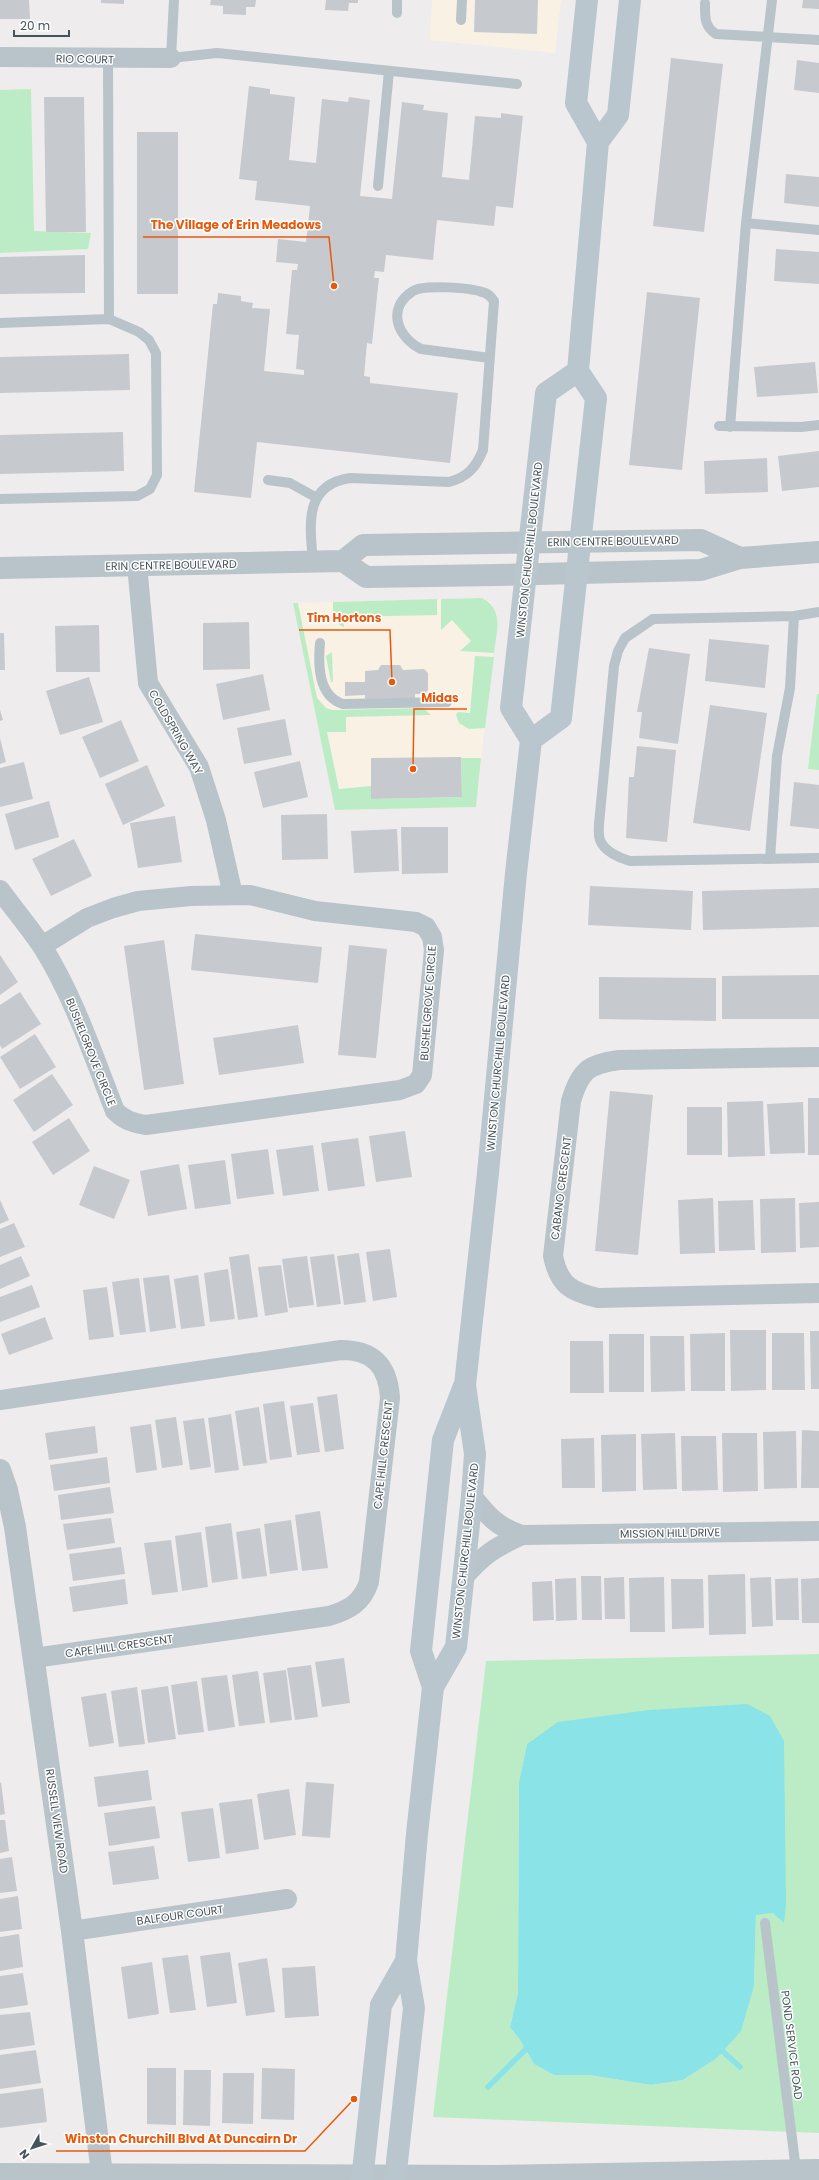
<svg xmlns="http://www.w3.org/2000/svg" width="819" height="2180" viewBox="0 0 819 2180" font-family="Poppins,sans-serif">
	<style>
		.commercial { fill: #faf1e5 }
		.green { fill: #bcecc6; fill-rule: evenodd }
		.water { fill: #8ae3e7 }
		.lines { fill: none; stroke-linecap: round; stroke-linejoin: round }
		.stream { stroke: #8ae3e7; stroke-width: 5.5 }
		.building { fill: #c6cace }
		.service { stroke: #b8c4c9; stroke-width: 10 }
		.minor { stroke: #b8c4c9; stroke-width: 20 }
		.tertiary { stroke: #b8c4c9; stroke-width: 22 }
		.secondary { stroke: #b9c6ce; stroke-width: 22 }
		.labels { text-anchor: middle; stroke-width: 3; stroke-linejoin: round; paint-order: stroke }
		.street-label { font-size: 11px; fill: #465359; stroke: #fff }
		.leader { fill: none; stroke: #e8590c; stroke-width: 1.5 }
		.callout-dot { fill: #e8590c; stroke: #fff; stroke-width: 1.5 }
		.callout-label { font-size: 12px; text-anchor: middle; font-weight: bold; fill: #e8590c; stroke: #fff; stroke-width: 3; stroke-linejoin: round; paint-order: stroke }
	</style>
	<rect width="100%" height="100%" fill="#efeced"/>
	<path class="commercial" d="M432,0h129l-6,53 -125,-13z
		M482,598l8,4 7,12 -21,193 -141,3 -42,-207z"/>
	<path class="green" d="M31,89l3,142 57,2 -3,16 -88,4v-163z
		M482,598c23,12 14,34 12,55l-34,-2 11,-10 -19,-21 -11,10v-31z
		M437,599v16l-93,2v10c-11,-4 -11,-15 -11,-25z
		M293,603h5l19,95 9,10 6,2 91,-2 8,7 -85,2v15h-19l12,57 32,-3 1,13 90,-2 -1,-39h20l-5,49 -141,3z
		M332,652l1,30h-2l-5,-26z
		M475,656l19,1 -9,71 -16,1 -10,-6 -3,-8 2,-3 12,1z
		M817,694h2v76l-11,-1z
		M819,1654v479l-386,-16 53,-456zM527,1744l259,161 -13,8 -17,1 -2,72 -37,72 -34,22 -32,5 -62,-10h-35l-20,-11 -14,-24 -10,-13 8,-34 1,-211z"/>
	<path class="water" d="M747,1704l23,12 14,25 2,164 -2,18 -11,-10 -17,2 -2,71 -13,45 -24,27 -34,22 -32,5 -62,-10h-35l-20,-11 -14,-24 -10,-13 8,-34 1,-211 8,-38 31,-22 91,-12z"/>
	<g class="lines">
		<path class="stream" d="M718,2047l22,20
			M488,2087l42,-42"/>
	</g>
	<path class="building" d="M0,0h29l1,19h-30z
		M101,0h23v4l-23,-1z
		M211,0h45l-1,7h-9v8l-23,-1v-8l-13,-1z
		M326,0h32v3h-9l-1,8 -23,-1z
		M475,0h63l-1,34 -63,-2z
		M803,0h16v9l-17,-1z
		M671,58l52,6 -19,168 -51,-6z
		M797,60l22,3v30l-25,-3z
		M249,86l21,3v5l25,3 -6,63 27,3 6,-64 26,3 1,-5 21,3 -10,96 32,3 10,-97 22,3 -1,5 25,3 -6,64 27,3 6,-64 26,2v-5l22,3 -10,92 -17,-2 -2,20 -57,-6 -4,40 -47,-5 -2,17 -9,-1 -1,7h5l-7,66 -5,-1 -3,33 6,1v6l88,10 -8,70 -193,-21 -6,56 -57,-6 19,-188h4l1,-11 23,3v5l12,2 -1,5 18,1 -6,62 40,4v-5l-8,-1 3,-34 -13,-1 6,-64h5l1,-6 -22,-2 2,-23 28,3 4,-36 -55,-6 2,-19 -18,-2z
		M44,97h40l2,135h-40z
		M137,132h41v162h-41z
		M786,174l33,3v30l-35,-4z
		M776,249l43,3v32l-45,-3z
		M85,255v38l-85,1v-37z
		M647,292l53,6 -18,172 -53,-5z
		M129,354l1,36 -130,3v-36z
		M815,362l3,31 -61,4 -3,-30z
		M123,432l1,39 -124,3v-39z
		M819,451v36l-37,4 -4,-35z
		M767,458l1,34 -63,2 -1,-33z
		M249,622l1,47 -47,1v-47z
		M99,625l1,47h-44l-1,-46z
		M0,633h4l1,37h-5z
		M709,639l60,6 -4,43 -60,-7z
		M649,648l41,6 -12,90 -39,-6 3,-26h-5z
		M381,665h19l3,5 21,-1 4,4v17l-3,4h-10v4l-50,1v-4l-20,1v-14h20v-11l13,-1z
		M263,674l7,36 -47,10 -7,-36z
		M89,677l14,45 -43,13 -14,-44z
		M710,705l57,8 -17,118 -57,-8z
		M0,710l3,10 -3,1z
		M285,719l7,36 -48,9 -7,-36z
		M121,720l18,41 -39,17 -18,-41z
		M0,738l6,24 -6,2z
		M637,746l39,4 -9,92 -41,-4 3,-61h5z
		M461,757l1,40 -91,2v-41z
		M300,761l8,36 -45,11 -9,-36z
		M24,762l9,37 -33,8v-39z
		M147,765l18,41 -42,19 -18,-41z
		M794,782l25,3v44l-29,-3z
		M49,801l10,36 -44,13 -10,-36z
		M327,814l1,45 -46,1 -1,-45z
		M175,816l7,46 -44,6 -8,-45z
		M401,827h47v46l-46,1z
		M397,829l2,42 -45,2 -3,-42z
		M74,839l18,37 -41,20 -19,-37z
		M590,886l103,5 -2,39 -103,-5z
		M819,888v39l-116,3 -1,-39z
		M195,934l127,13 -4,36 -127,-13z
		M164,940l20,144 -40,6 -20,-144z
		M349,945l38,4 -11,109 -38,-3z
		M0,955l18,27 -18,13z
		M819,975v44h-97v-43z
		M599,977l117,1v43l-117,-2z
		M20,992l21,32 -39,25 -2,-4v-40z
		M298,1025l6,38 -85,12 -6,-37z
		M35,1034l21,33 -36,22 -20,-32z
		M52,1074l21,31 -39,27 -21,-32z
		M610,1091l43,4 -15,160 -43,-4z
		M808,1098h11v57h-11z
		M763,1101l2,55 -37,1 -1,-55z
		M803,1102l2,51 -35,1 -3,-50z
		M687,1107h35v48h-35z
		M69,1118l21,33 -37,24 -21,-33z
		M405,1131l7,46 -36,5 -7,-46z
		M358,1138l7,48 -37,5 -7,-48z
		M313,1145l6,46 -36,5 -7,-46z
		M268,1149l6,45 -37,5 -6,-45z
		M225,1160l6,44 -36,5 -7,-44z
		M179,1164l8,45 -39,7 -8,-45z
		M94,1166l36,14 -16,39 -35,-14z
		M713,1198l2,55 -35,1 -2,-54z
		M795,1198l1,54 -35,1 -1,-54z
		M0,1200l9,20 -9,4z
		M753,1200l2,50 -36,1 -1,-50z
		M819,1202v45l-19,1 -1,-45z
		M14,1223l11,24 -25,10v-28z
		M390,1249l7,48 -24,4 -7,-49z
		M359,1253l7,49 -22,3 -7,-49z
		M249,1254l9,63 -20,3 -9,-63z
		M334,1254l7,50 -24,3 -7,-50z
		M21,1256l9,20 -30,13v-24z
		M307,1256l7,49 -25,3 -7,-49z
		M281,1265l7,47 -23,4 -7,-49z
		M228,1269l7,50 -25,3 -6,-49z
		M169,1275l7,53 -26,4 -7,-54z
		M198,1275l7,51 -24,3 -7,-50z
		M139,1278l7,54 -26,3 -8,-53z
		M32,1285l8,22 -40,15v-25z
		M107,1287l7,50 -25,3 -6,-50z
		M45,1317l8,22 -44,16 -8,-21z
		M730,1330h36v60l-35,1z
		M810,1331h9v58h-8z
		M725,1333v58h-34l-1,-57z
		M772,1333h32l1,57h-33z
		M609,1334h35v58h-35z
		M650,1336h34l1,55 -34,1z
		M570,1341h33l1,52h-34z
		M337,1394l7,55 -19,3 -8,-55z
		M284,1401l8,56 -22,3 -7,-56z
		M313,1403l7,49 -23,3 -7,-49z
		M259,1407l8,56 -24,3 -8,-55z
		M231,1414l8,56 -24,3 -7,-55z
		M176,1417l7,48 -21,3 -7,-48z
		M204,1418l7,49 -21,3 -7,-49z
		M151,1424l6,46 -21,3 -6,-46z
		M95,1426l3,27 -49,7 -4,-27z
		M802,1430l17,1v57h-18z
		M796,1431l1,57 -33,1 -1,-57z
		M675,1433l2,56 -34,1 -2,-56z
		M722,1433h35l1,58 -35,1z
		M636,1434v57l-34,1 -1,-57z
		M681,1436h35l2,54 -36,1z
		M594,1438l1,50h-33l-1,-49z
		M107,1457l3,26 -56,8 -4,-26z
		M110,1487l4,26 -53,7 -3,-25z
		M320,1511l8,57 -26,3 -7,-56z
		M111,1518l4,25 -48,7 -4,-26z
		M291,1520l7,50 -28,4 -6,-50z
		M231,1523l7,56 -26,4 -7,-56z
		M260,1528l7,48 -25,3 -6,-47z
		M201,1532l7,55 -26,4 -7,-55z
		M171,1540l7,52 -26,3 -8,-52z
		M121,1547l4,27 -52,7 -4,-27z
		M745,1574l1,60 -37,1 -1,-60z
		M581,1576h20l1,44h-20z
		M624,1577l1,42h-20l-1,-41z
		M664,1577l1,55h-35l-1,-54z
		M771,1577l2,49 -21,1 -2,-49z
		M576,1578l1,42 -21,1 -1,-42z
		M798,1578l1,42h-23l-1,-41z
		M819,1578v45h-17l-1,-44z
		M125,1579l3,25 -55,8 -4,-25z
		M671,1579h32l1,49 -32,1z
		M552,1581l2,39 -21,1 -1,-39z
		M344,1658l6,45 -28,4 -7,-45z
		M311,1665l7,52 -23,3 -8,-52z
		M286,1670l6,50 -22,3 -7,-50z
		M258,1671l7,52 -26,3 -7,-51z
		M227,1675l8,52 -27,4 -7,-53z
		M197,1681l7,51 -26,3 -7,-50z
		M168,1686l8,53 -28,4 -7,-53z
		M137,1687l8,57 -26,3 -8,-56z
		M106,1693l8,50 -25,4 -8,-50z
		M148,1770l4,30 -54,7 -4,-30z
		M1,1782l4,32 -5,1v-32z
		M306,1782l28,2 -4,54 -28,-2z
		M289,1789l7,46 -32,5 -7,-46z
		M252,1799l7,50 -33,5 -7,-51z
		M155,1806l5,32 -51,8 -5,-33z
		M213,1808l7,50 -32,4 -7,-50z
		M0,1820h5l4,31 -9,2z
		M154,1846l5,33 -46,6 -5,-33z
		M12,1857l5,34 -17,2v-34z
		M18,1896l4,33 -22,3v-33z
		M19,1934l4,33 -23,4v-34z
		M230,1952l7,51 -30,4 -7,-51z
		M188,1955l8,55 -26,3 -8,-55z
		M267,1958l8,54 -29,4 -8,-53z
		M152,1962l7,52 -31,5 -7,-52z
		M315,1966l4,50 -34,2 -3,-50z
		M23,1973l5,32 -28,4v-33z
		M30,2012l5,33 -35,5v-35z
		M36,2050l5,33 -41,6v-34z
		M147,2068h29v57l-29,-1z
		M262,2068l33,1 -1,51 -33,-1z
		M184,2070h27l-1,56 -27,-1z
		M223,2073h31l-1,51 -31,-1z
		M43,2088l4,34 -47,6v-34z"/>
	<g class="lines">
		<path class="service" d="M174,0l-3,58 46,-5 300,31
			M705,3c0,14 -1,23 11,31l103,6
			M397,13v-13
			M461,20l1,-20
			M108,60l1,259
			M378,186l11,-115
			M746,223l73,7
			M0,323l109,-4 30,13 10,8 7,13 1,122 -7,14 -13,7 -137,3
			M719,426l82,1 18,-2
			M730,427l16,-204 26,-223
			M268,480l22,3 27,15
			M313,562c-3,-36 -10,-77 37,-84l99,4c19,-5 27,-15 34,-32l11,-149c-3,-4 -6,-8 -12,-9 -11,-4 -59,-8 -69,-1 -27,17 -16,46 8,58l69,9
			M819,612l-25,4 -141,3 -28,19 -7,13 -4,15 -15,158c0,4 -1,11 1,16 4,11 19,18 30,21l189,-3
			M320,643c-2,22 -2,53 23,61l104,-2
			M770,859l7,-103 13,-68 4,-72
			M765,1923l31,247"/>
		<path class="minor" d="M0,57l171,1
			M137,565l11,118 51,84 17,53 17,75
			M0,890c14,19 29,37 42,56 32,51 51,109 73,165 9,9 18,12 31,14l254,-35 16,-6 6,-9 12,-125 -2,-13 -6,-10 -10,-5 -101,-11 -65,-16 -59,1 -53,5 -25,7 -26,10 -45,28
			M819,1057l-200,3c-31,4 -39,11 -48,41l-18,155c6,29 18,36 45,42l221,-5
			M0,1400l341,-50c33,0 47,16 49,48l-21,184c-7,21 -20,28 -40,34l-295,42
			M472,1496c16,20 25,31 50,39l297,-4
			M463,1578c19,-22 32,-31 59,-43
			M72,1931l215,-32"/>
		<path class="tertiary" d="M343,561l20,-16 338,-5 39,18
			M0,568l343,-7 23,16 131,-2 204,-5 39,-12 79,-6
			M0,1470l7,20 8,37 57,404 30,243
			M0,2174l493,2 326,-6"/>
		<path class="secondary" d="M587,0l-11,103 22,39
			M531,740l30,-22 35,-320 -18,-27 20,-229 20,-27 12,-115
			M433,1687l-12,-36 22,-211 21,-54
			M362,2180l19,-175 25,-44
			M395,2180l19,-172 -8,-47 11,-127 16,-147 23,-40 16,-151 3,-42 -10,-69 23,-212 28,-300 15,-133 -20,-32 35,-315 32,-22"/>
	</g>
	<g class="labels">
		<g class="street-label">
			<text transform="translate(85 59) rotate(1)" y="4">RIO COURT</text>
			<text transform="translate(613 541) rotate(-1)" y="4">ERIN CENTRE BOULEVARD</text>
			<text transform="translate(529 550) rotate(-84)" y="4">WINSTON CHURCHILL BOULEVARD</text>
			<text transform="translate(171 565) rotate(-1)" y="4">ERIN CENTRE BOULEVARD</text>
			<text transform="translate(176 732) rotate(60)" y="4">COLDSPRING WAY</text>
			<text transform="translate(428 1003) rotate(-86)" y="4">BUSHELGROVE CIRCLE</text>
			<text transform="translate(91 1052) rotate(68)" y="4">BUSHELGROVE CIRCLE</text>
			<text transform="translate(498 1063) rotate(-85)" y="4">WINSTON CHURCHILL BOULEVARD</text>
			<text transform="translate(561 1188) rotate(-83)" y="4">CABANO CRESCENT</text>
			<text transform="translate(383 1455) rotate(-84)" y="4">CAPE HILL CRESCENT</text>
			<text transform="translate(670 1533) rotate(-1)" y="4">MISSION HILL DRIVE</text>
			<text transform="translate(465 1551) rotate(-84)" y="4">WINSTON CHURCHILL BOULEVARD</text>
			<text transform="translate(119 1646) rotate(-8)" y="4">CAPE HILL CRESCENT</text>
			<text transform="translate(57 1821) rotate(82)" y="4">RUSSELL VIEW ROAD</text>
			<text transform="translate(180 1915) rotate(-8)" y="4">BALFOUR COURT</text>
			<text transform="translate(792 2045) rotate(83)" y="4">POND SERVICE ROAD</text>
		</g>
	</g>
	<path class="leader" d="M334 286L329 237H143M392 682L390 630H299M413 769L414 709H467M354 2099L305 2151H56"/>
	<g class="callout-dot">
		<circle cx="334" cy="286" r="4"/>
		<circle cx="392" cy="682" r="4"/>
		<circle cx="413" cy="769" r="4"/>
		<circle cx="354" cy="2099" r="4"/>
	</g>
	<g class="callout-label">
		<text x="236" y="229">The Village of Erin Meadows</text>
		<text x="344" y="622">Tim Hortons</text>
		<text x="440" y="702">Midas</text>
		<text x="181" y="2143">Winston Churchill Blvd At Duncairn Dr</text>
	</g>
	<g transform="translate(32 2148) rotate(231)" stroke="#ffffff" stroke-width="3" paint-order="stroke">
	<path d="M0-3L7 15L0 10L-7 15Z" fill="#465359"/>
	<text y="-6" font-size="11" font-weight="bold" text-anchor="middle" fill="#465359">N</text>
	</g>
	<path d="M14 30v6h55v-6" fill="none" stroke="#465359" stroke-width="2"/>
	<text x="20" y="30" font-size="12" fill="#465359" stroke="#ffffff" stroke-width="3" paint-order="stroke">20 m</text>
</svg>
